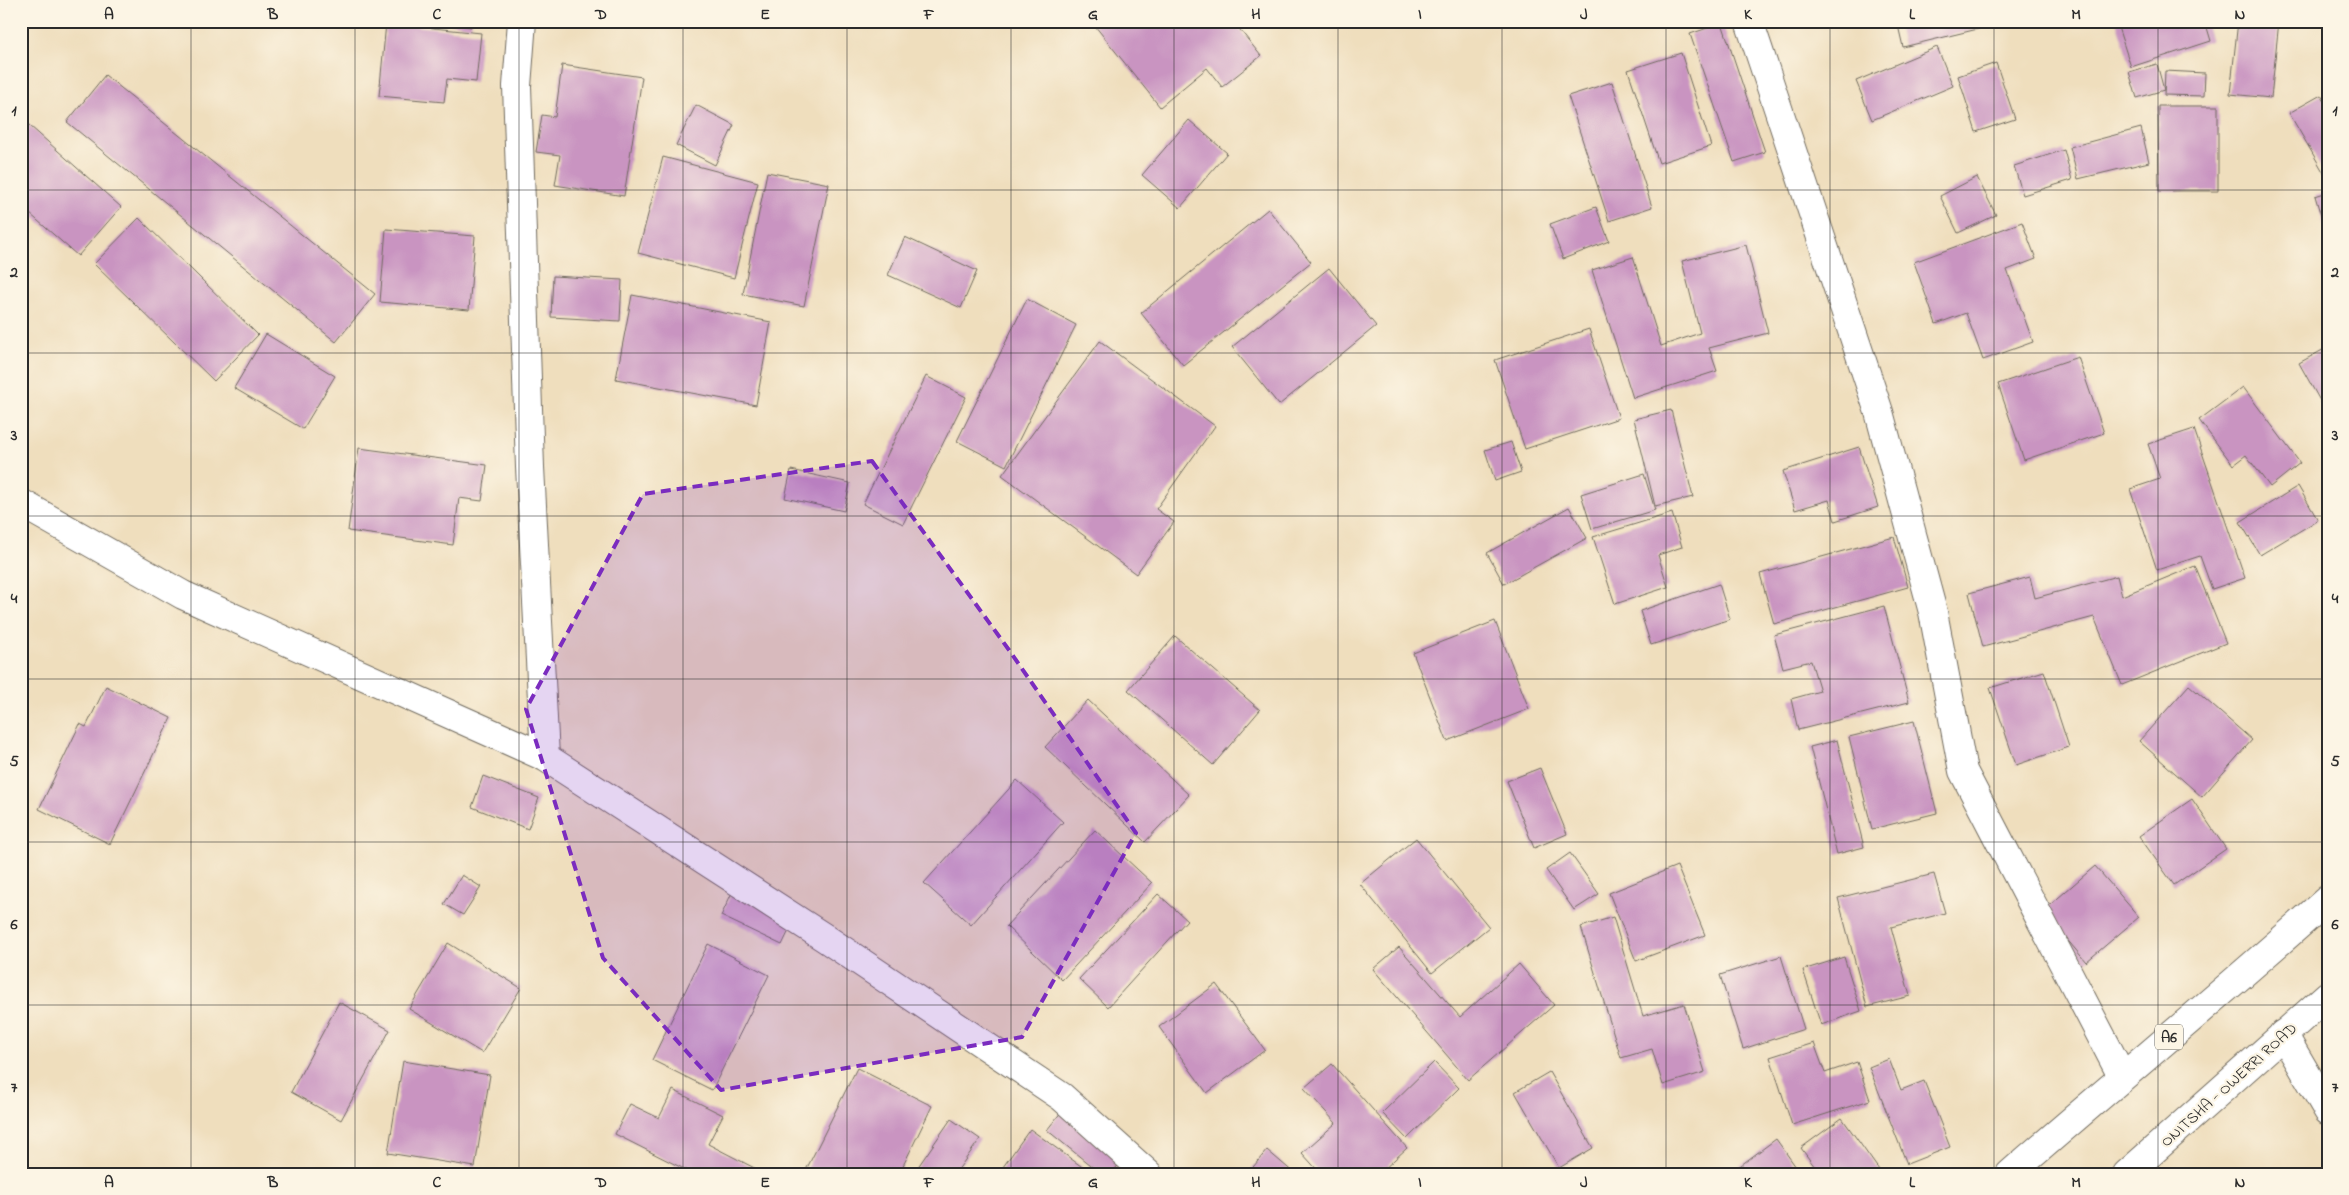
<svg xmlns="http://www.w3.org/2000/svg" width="2349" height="1195" viewBox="0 0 2349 1195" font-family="'Indie Flower',sans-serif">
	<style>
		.building { fill: #c994c1 }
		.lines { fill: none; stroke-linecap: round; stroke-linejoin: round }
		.minor-casing { stroke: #706a5e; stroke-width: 30 }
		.highway-casing { stroke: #706a5e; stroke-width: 30 }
		.minor { stroke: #fff; stroke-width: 28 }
		.highway { stroke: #fff; stroke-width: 28 }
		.marked { fill: #7b2cbf; fill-opacity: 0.2; stroke: #7b2cbf; stroke-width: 4; stroke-dasharray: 10 6; stroke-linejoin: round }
		.grid { fill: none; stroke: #2b2b2b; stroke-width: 1; stroke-opacity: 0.55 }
		.labels { text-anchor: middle; stroke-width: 4.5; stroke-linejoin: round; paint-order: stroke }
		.shield { fill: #fcf5e5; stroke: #6a6863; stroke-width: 1 }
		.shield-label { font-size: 15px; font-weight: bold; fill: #2b2b2b }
		.street-label { font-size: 16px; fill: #2b2b2b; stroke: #fcf5e5 }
		.neatline { fill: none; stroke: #2b2b2b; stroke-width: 2 }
		.grid-label { font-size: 16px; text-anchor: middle; font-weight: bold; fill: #2b2b2b }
	</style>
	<rect width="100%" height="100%" fill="#fcf5e5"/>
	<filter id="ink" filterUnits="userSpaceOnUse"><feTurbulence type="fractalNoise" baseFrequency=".02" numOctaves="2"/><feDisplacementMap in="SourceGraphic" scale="10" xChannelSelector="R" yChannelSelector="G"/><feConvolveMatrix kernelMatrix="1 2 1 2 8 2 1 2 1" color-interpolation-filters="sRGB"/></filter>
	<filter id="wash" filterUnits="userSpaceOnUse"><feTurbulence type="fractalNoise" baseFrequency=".0096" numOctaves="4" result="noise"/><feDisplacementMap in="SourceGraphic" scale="20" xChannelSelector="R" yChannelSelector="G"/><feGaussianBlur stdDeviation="1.12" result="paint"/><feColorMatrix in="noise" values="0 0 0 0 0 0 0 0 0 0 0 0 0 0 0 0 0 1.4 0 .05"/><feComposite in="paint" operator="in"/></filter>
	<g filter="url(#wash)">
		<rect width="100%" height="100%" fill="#efdebd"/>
		<g id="blocks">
			<path class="building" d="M437,21h35l-1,6z
				M1091,21h142l28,35 -39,31 -15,-19 -47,39z
				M1897,21h83l2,7 -79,19z
				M2116,21h89l6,20 -80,26z
				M2238,21h41l-8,77 -41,-4z
				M386,23l95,10 -5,49 -29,-3 -3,23 -65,-6z
				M1722,23l43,129 -31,10 -44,-128z
				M1937,47l16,39 -81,34 -16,-39z
				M1681,53l30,93 -52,17 -31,-93z
				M1996,63l19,56 -39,13 -18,-56z
				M2157,64l7,26 -27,8 -8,-26z
				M562,65l80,12 -18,119 -69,-11 5,-30 -24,-3 6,-37 13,2z
				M2165,71l40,2 -1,23 -40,-1z
				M105,75l270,219 -39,48 -269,-220z
				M1612,82l40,125 -43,14 -41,-125z
				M2321,95l7,12v73l-39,-67z
				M696,105l38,20 -19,40 -39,-20z
				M2158,106h60v85h-59z
				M21,118l100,89 -43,49 -57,-50z
				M1189,120l38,33 -47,55 -38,-33z
				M2141,128l8,34 -71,17 -8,-32z
				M2064,150l8,30 -49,15 -9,-29z
				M663,157l95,25 -24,96 -96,-25z
				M767,172l62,12 -25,122 -61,-12z
				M1977,177l19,38 -38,18 -18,-37z
				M2328,192v44h-1l-12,-40z
				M1596,207l13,34 -46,18 -13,-35z
				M1268,209l43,53 -128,103 -42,-52z
				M139,218l119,117 -44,46 -120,-117z
				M2022,222l14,37 -29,11 26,72 -50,18 -17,-47 -30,11 -22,-62z
				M386,229l89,7 -6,74 -89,-8z
				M905,237l72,34 -16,37 -73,-33z
				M1746,245l22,88 -59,15 8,23 -84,27 -41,-128 41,-13 28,89 39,-13 -18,-72z
				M1329,268l47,58 -97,79 -47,-58z
				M553,276l69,4 -2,41 -69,-4z
				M632,295l139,27 -15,83 -140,-26z
				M1027,299l49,26 -70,141 -49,-25z
				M1589,329l30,89 -94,31 -30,-89z
				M266,334l69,42 -32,53 -69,-41z
				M1100,341l115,85 -59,83 18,13 -38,52 -134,-99z
				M2328,347v68l-29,-52z
				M2078,357l26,76 -80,27 -26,-76z
				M926,376l40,21 -63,127 -40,-20z
				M2243,387l57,76 -30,24 -24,-32 -13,10 -34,-45z
				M1671,410l22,87 -38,9 -21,-87z
				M2194,429l51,149 -33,11 -12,-33 -43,14 -27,-81 30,-10 -12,-35z
				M1511,442l10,30 -26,9 -10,-31z
				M1859,447l19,60 -43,14 -6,-21 -34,10 -12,-39z
				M359,448l128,17 -5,36 -23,-3 -6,47 -105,-14z
				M791,470l59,13 -6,28 -59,-13z
				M1644,474l11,36 -63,19 -11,-35z
				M2298,486l20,34 -58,35 -20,-33z
				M1569,507l18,31 -83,46 -17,-31z
				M1672,513l10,34 -24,8 10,32 -53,17 -22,-67z
				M1894,537l14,50 -134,37 -14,-50z
				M2195,566l31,77 -104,42 -28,-68 -111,30 -14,-54 61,-16 5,21 82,-22 5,20z
				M1719,584l11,35 -79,26 -11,-34z
				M1884,606l25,96 -111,28 -7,-31 29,-8 -9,-30 -28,7 -9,-33z
				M1495,621l34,88 -82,32 -34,-88z
				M1175,636l85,74 -47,55 -85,-75z
				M2044,671l25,76 -53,18 -26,-77z
				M2189,685l63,55 -50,57 -63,-56z
				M106,686l65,32 -61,126 -71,-35 41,-85 6,3z
				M1088,700l101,95 -44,47 -100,-95z
				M1914,721l23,92 -65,16 -23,-92z
				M1837,740l27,107 -27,7 -27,-107z
				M1540,768l27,66 -33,14 -27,-67z
				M483,776l56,22 -11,31 -56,-22z
				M1017,780l46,42 -92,103 -47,-42z
				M2192,799l34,50 -52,36 -35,-49z
				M1095,830l57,53 -90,97 -56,-54z
				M1416,838l73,89 -57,46 -72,-89z
				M1570,853l29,41 -25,16 -28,-40z
				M1677,866l28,69 -69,26 -27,-68z
				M2095,866l44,51 -53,45 -43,-51z
				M1934,874l11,39 -54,14 19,69 -43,11 -29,-109z
				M462,875l19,12 -18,28 -19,-11z
				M736,884l61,30 -15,31 -61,-29z
				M1158,894l29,26 -79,87 -29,-28z
				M1613,917l30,99 41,-12 21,68 -42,13 -11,-36 -31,9 -40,-131z
				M448,943l73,45 -39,65 -73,-44z
				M708,944l61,31 -57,115 -60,-30z
				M1399,947l61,70 59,-53 35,41 -86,75 -95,-111z
				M1781,956l23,73 -61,20 -23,-74z
				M1844,957l17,54 -40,14 -18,-55z
				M1216,984l49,66 -58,43 -48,-66z
				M339,1002l51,28 -49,90 -50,-28z
				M1814,1043l11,30 32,-11 13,38 -78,25 -22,-68z
				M1889,1059l12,31 23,-9 26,66 -43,17 -38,-97z
				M403,1061l87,14 -15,92 -87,-14z
				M1434,1062l25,26 -52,51 -25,-26z
				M1332,1064l75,84 -25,23 3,3h-64l-19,-21 34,-30 -32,-35z
				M857,1068l75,38 -33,68h-95z
				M1549,1072l44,76 -34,20 -44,-76z
				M673,1090l50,25 -15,29 58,30h-72l-79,-40 15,-30 29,14z
				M1069,1102l61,49 -19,23h-10l-54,-44z
				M1842,1118l37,52 -4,4h-55l-19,-26z
				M951,1119l29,20 -25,35h-42z
				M1030,1129l55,40 -3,5h-84z
				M1776,1139l25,35h-60l-4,-6z
				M1267,1150l28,24h-44l-2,-2z"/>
		</g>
	</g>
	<g filter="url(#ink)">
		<use href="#blocks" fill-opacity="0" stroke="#706a5e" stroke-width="1"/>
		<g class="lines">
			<defs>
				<path id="minor" d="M522,21l-5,65 13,381 15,290
					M1749,21l130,391 54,200 30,159 159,305
					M21,503l162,92 362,162 280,181 237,159 86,77
					M2283,1034l45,77"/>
				<path id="highway" d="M2010,1174c106,-92 213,-181 318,-275
					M2127,1174l201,-179"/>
			</defs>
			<use href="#minor" class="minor-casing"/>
			<use href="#highway" class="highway-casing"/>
			<use href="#minor" class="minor"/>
			<use href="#highway" class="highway"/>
		</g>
	</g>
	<path class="marked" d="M872,461l137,189 127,183 -114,204 -301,53 -118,-132 -77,-249 117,-215z"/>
	<path class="grid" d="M191,21v1153M355,21v1153M519,21v1153M683,21v1153M847,21v1153M1011,21v1153M1174,21v1153M1338,21v1153M1502,21v1153M1666,21v1153M1830,21v1153M1994,21v1153M2158,21v1153M21,190h2307M21,353h2307M21,516h2307M21,679h2307M21,842h2307M21,1005h2307"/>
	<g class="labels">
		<rect class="shield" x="2155" y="1024.5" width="28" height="25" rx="4"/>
		<g class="shield-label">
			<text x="2169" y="1042">A6</text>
		</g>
		<g class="street-label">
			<text transform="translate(2228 1084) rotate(-42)" y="6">ONITSHA - OWERRI ROAD</text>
		</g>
	</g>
	<rect width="2349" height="1195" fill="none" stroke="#fcf5e5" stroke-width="55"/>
	<rect x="28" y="28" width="2294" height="1140" class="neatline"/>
	<g class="grid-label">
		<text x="109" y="19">A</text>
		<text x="273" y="19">B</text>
		<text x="437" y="19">C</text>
		<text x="601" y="19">D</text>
		<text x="765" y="19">E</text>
		<text x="929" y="19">F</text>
		<text x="1093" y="19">G</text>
		<text x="1256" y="19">H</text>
		<text x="1420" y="19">I</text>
		<text x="1584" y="19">J</text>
		<text x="1748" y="19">K</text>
		<text x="1912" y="19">L</text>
		<text x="2076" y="19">M</text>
		<text x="2240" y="19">N</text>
		<text x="14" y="115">1</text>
		<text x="2335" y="115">1</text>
		<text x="14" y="277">2</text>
		<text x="2335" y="277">2</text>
		<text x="14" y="440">3</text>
		<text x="2335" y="440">3</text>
		<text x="14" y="603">4</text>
		<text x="2335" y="603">4</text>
		<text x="14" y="766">5</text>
		<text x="2335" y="766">5</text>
		<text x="14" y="929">6</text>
		<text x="2335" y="929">6</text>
		<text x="14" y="1092">7</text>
		<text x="2335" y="1092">7</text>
		<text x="109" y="1187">A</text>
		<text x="273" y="1187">B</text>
		<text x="437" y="1187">C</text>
		<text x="601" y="1187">D</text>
		<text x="765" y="1187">E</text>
		<text x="929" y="1187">F</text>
		<text x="1093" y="1187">G</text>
		<text x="1256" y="1187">H</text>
		<text x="1420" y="1187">I</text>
		<text x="1584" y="1187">J</text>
		<text x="1748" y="1187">K</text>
		<text x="1912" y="1187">L</text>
		<text x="2076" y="1187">M</text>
		<text x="2240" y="1187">N</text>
	</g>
</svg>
